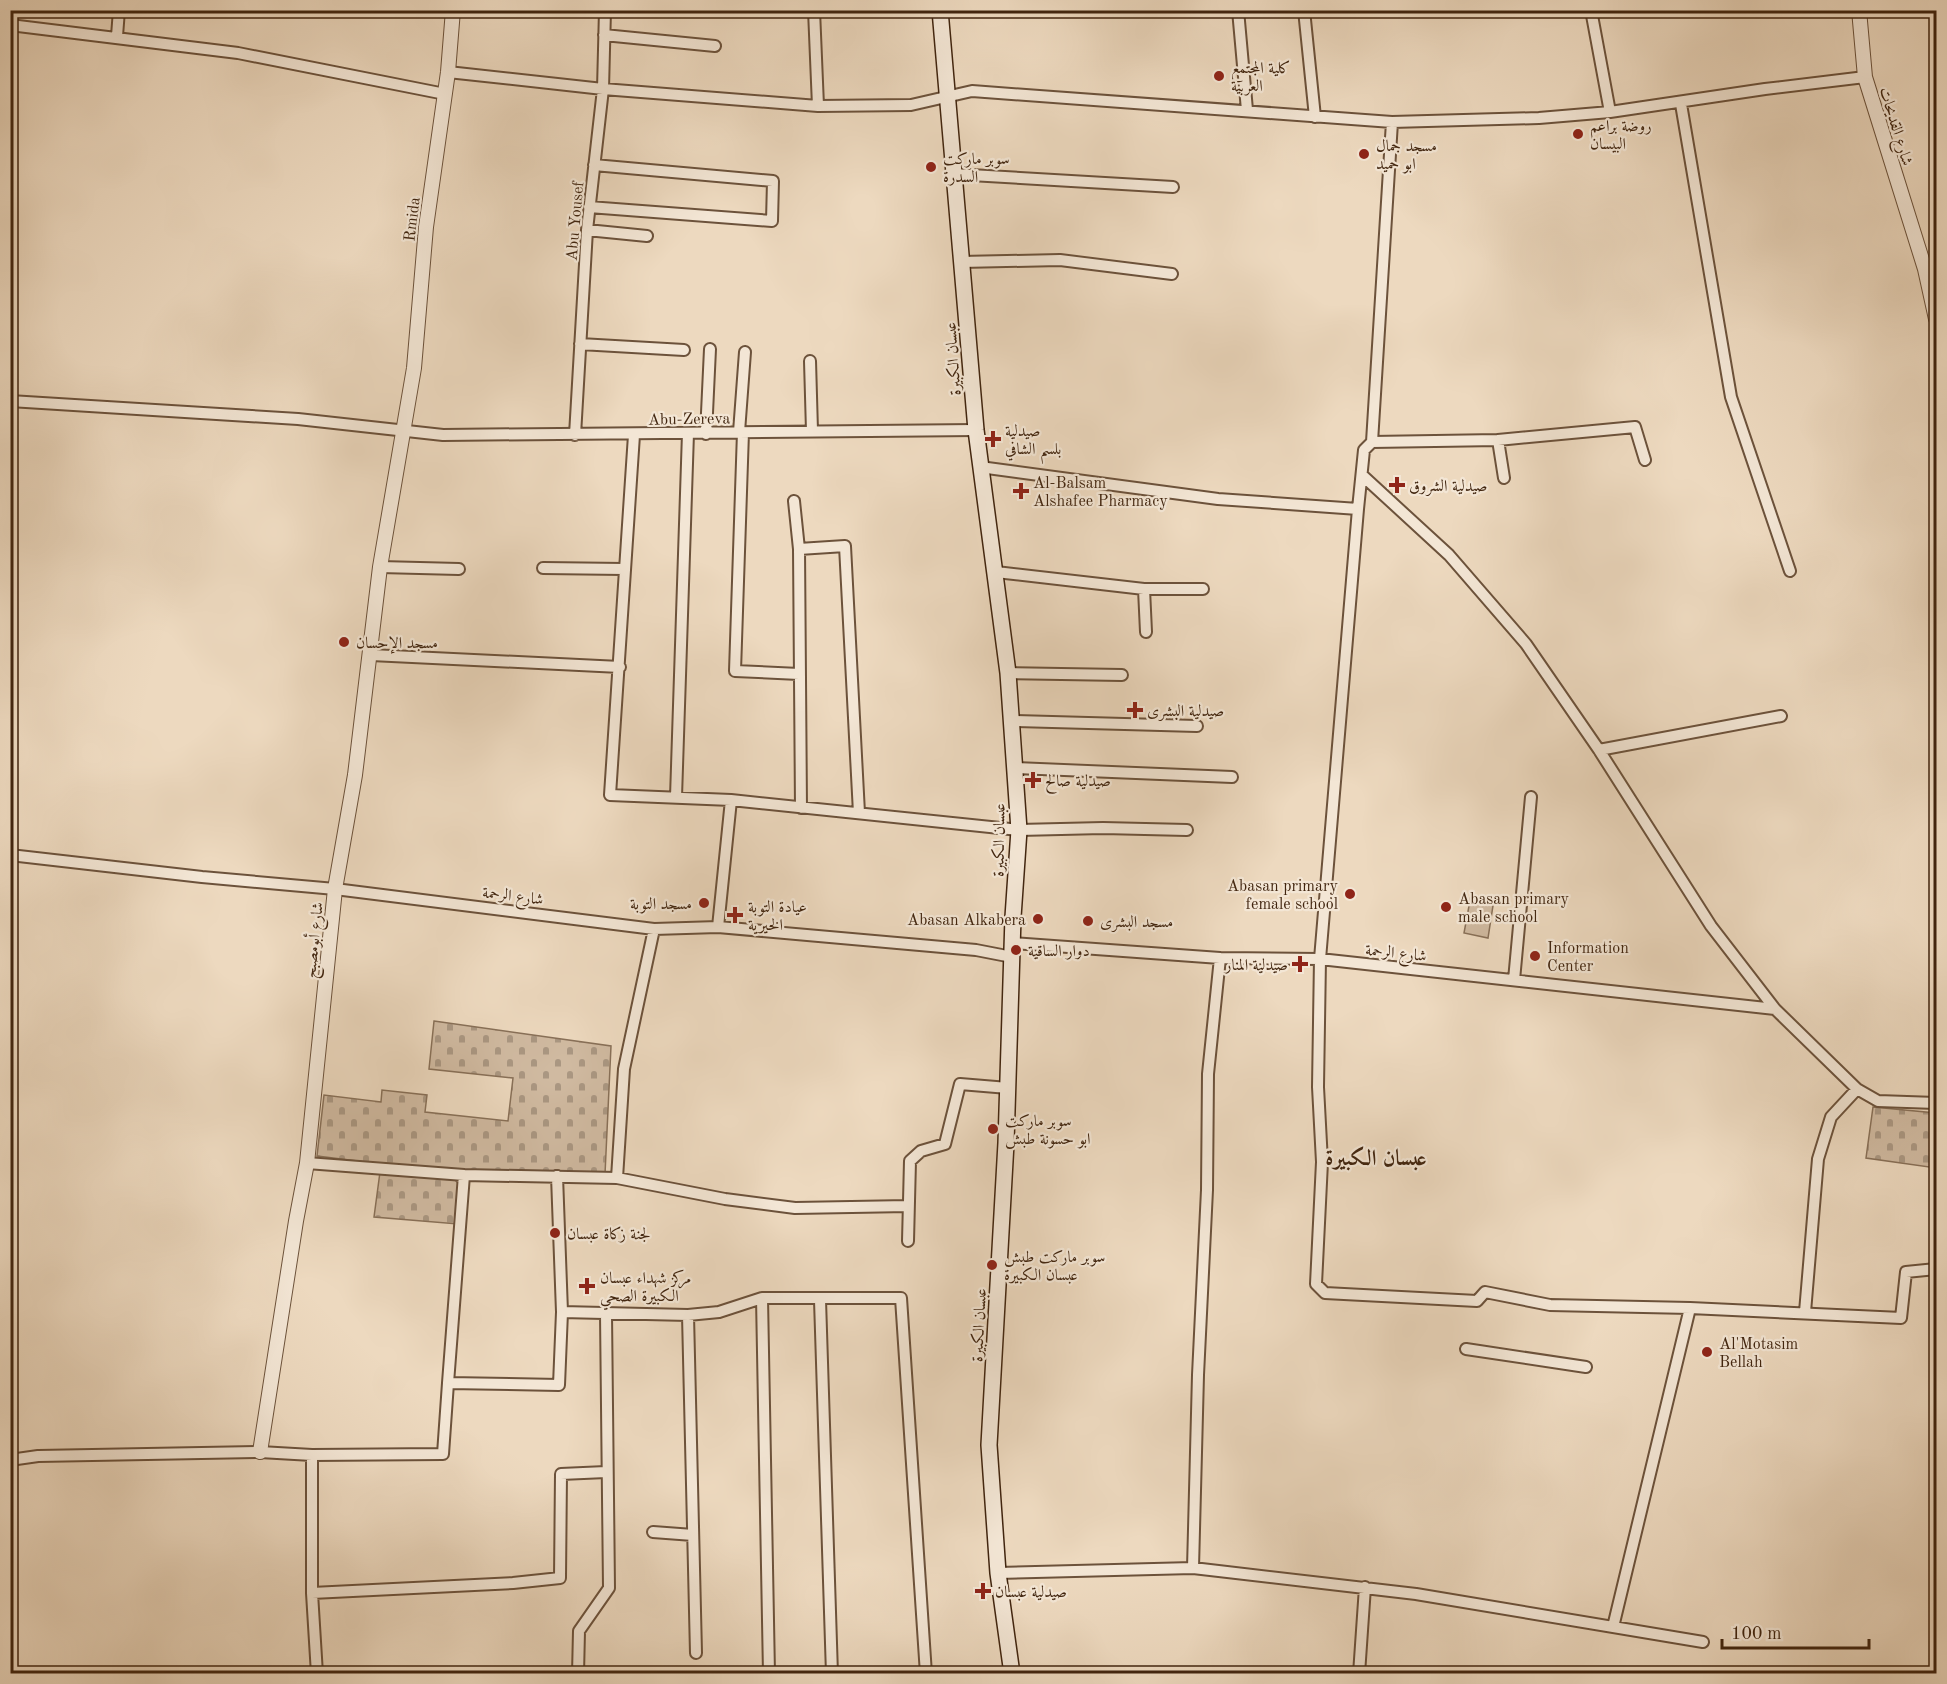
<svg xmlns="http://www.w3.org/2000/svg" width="1947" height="1684" viewBox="0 0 1947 1684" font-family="'Old Standard TT',Amiri,serif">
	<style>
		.cemetery { fill: url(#cemetery-stones); stroke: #887058; stroke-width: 1.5 }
		.pitch { fill: #d0baa1; stroke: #887058; stroke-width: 1.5 }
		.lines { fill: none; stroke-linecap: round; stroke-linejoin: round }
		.minor-casing { stroke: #6c523b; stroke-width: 14 }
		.tertiary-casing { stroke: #6c523b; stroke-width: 16 }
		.secondary-casing { stroke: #41250f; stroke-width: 18 }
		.minor { stroke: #f3e6d5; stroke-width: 10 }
		.tertiary { stroke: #f3e6d5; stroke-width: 14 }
		.secondary { stroke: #f3e6d5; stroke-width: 15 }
		.poi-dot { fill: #8f2418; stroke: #f3e6d5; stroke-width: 2 }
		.labels { text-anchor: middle; stroke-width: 4.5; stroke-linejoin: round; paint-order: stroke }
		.poi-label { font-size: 16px; fill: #41250f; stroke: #f3e6d5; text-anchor: start }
		.street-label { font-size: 16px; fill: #41250f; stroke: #f3e6d5 }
		.district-label { font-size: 22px; font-weight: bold; fill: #41250f; stroke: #f3e6d5 }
	</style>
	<defs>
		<pattern id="cemetery-stones" width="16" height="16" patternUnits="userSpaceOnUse" patternTransform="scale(1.5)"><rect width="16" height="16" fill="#d0baa1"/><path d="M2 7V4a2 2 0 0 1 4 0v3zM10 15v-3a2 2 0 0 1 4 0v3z" fill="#aa9782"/></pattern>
	</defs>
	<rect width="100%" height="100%" fill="#edd9bf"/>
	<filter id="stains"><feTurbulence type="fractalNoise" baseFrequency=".00333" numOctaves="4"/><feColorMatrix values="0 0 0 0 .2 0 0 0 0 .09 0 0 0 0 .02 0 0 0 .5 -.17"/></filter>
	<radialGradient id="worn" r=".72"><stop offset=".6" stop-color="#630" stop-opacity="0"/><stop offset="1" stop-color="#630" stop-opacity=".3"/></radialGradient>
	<path class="cemetery" d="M434,1021l177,25 -6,128 -150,-1 -138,-17 7,-61 57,7 1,-12 45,5 -2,17 83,9 5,-43 -84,-9z
		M1873,1107l63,6v55l-70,-10z
		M380,1172l74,7 8,8 -4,37 -84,-7z"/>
	<path class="pitch" d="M1471,895l23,4 -6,39 -24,-5z"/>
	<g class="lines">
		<defs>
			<path id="minor" d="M814,10l4,96
				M1238,10l9,100
				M1304,10l11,107
				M1591,10l19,102
				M10,25l228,28 207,41
				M604,35l111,11
				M117,36l2,-26
				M448,72l155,17 215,17 93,-1 61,-14 420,31 147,-4 71,-6 155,-23 100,-12
				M1681,104l50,293 59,174
				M1392,122l-20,320 -8,8 -6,59 -38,450 -2,128 4,75 -6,122 9,9 152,8 8,-9 65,13 140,3 211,10 5,-46 30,-3
				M953,174l220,13
				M589,207l183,14 1,-40 -179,-16
				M587,230l60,6
				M961,262l99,-2 112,14
				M580,344l104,6
				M810,361l2,70
				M10,401l288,18 145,16 533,-5
				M739,432l6,-80
				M743,432l-8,239 64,3
				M706,434l4,-85
				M575,435l12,-205 16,-141 2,-79
				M634,435l-24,360 121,5 288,30 84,-2 84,2
				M1498,440l6,38
				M1372,442l126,-2 137,-13 10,33
				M980,467l238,32 140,10
				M1363,476l86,79 77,89 73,106 112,176 64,83 82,80 21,12 58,2
				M794,501l5,48 2,259
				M799,549l46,-3 14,267
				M380,567l79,2
				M543,568l81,1
				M996,572l148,17h59
				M1144,589l2,43
				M371,655l249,12
				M1008,673l114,2
				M1012,721l185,5
				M1599,750l182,-34
				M1015,768l217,9
				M676,797l12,-364
				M10,855l192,22 133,12 319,40 64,-2 258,23 36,7
				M718,927l13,-127
				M1012,943l208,15 100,1 455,50
				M1514,980l17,-183
				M307,1163l157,12 153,3 108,21 70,9 113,-2
				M557,1176l5,136
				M617,1178l7,-109 30,-140
				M908,1241l2,-80 11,-10 24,-7 15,-60 48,4
				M762,1298l7,376
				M820,1300l12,374
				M1805,1312l13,-153 13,-42 26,-28
				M688,1315l8,338
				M1466,1349l120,18
				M448,1383l16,-208
				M312,1455v138l5,81
				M10,1460l28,-4 222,-4 52,3 131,-1 5,-71 111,2 3,-73 126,3 31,-3 43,-14h139l25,376
				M653,1532l40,3
				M1193,1568l5,-193 9,-185 1,-116 12,-116
				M998,1573l195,-5 223,26 287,48
				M312,1593l201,-10 47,-5 1,-104 45,-2
				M1613,1627l77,-319
				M578,1674l1,-43 30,-43 -3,-274
				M1359,1674l6,-87"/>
			<path id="tertiary" d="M1859,10l6,67 60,192 11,50
				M260,1452l36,-231 11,-58 28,-274 20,-114 25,-208 34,-199 12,-141 22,-155 5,-62"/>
			<path id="secondary" d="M940,10l36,420 32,243 11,157 -6,87 -7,226 -17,302 9,128 14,101"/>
		</defs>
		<use href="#minor" class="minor-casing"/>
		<use href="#tertiary" class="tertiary-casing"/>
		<use href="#secondary" class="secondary-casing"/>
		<use href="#minor" class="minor"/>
		<use href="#tertiary" class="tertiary"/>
		<use href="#secondary" class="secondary"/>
	</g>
	<g class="poi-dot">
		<circle cx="1219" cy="76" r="6"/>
		<circle cx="1578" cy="134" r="6"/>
		<circle cx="1364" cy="154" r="6"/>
		<circle cx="931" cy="167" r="6"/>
		<path d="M990 430h6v6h6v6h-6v6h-6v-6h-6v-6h6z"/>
		<path d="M1394 476h6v6h6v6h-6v6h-6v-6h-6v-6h6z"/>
		<path d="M1018 482h6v6h6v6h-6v6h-6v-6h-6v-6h6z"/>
		<circle cx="344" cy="642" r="6"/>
		<path d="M1132 701h6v6h6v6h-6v6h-6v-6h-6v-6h6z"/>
		<path d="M1030 771h6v6h6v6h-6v6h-6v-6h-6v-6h6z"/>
		<circle cx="1350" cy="894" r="6"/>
		<circle cx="704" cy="903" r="6"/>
		<circle cx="1446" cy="907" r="6"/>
		<path d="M732 906h6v6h6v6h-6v6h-6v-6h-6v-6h6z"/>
		<circle cx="1038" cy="919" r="6"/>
		<circle cx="1088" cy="921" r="6"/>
		<circle cx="1016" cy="950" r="6"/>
		<circle cx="1535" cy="956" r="6"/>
		<path d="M1297 955h6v6h6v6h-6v6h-6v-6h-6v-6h6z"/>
		<circle cx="993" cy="1129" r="6"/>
		<circle cx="555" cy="1233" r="6"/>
		<circle cx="992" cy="1265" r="6"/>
		<path d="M584 1277h6v6h6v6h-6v6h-6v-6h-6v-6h6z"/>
		<circle cx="1707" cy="1352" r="6"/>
		<path d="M980 1582h6v6h6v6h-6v6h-6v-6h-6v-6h6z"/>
	</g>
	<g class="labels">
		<g class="poi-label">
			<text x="1231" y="73">كلية المجتمع<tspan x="1231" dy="18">العربية</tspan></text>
			<text x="1590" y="131">روضة براعم<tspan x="1590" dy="18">البيسان</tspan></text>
			<text x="1376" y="151">مسجد جمال<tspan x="1376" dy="18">ابو حميد</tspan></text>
			<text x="943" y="164">سوبر ماركت<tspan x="943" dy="18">السدرة</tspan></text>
			<text x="1005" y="436">صيدلية<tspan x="1005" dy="18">بلسم الشافي</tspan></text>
			<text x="1033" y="488">Al-Balsam<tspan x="1033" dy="18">Alshafee Pharmacy</tspan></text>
			<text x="1409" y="491">صيدلية الشروق</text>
			<text x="356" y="648">مسجد الإحسان</text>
			<text x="1147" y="716">صيدلية البشرى</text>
			<text x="1045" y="786">صيدلية صالح</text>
			<text x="1338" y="891" text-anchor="end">Abasan primary<tspan x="1338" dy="18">female school</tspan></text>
			<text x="1458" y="904">Abasan primary<tspan x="1458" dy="18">male school</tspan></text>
			<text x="692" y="909" text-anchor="end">مسجد التوبة</text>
			<text x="748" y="912">عيادة التوبة<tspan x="748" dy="18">الخيرية</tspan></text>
			<text x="1026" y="925" text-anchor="end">Abasan Alkabera</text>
			<text x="1100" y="927">مسجد البشرى</text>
			<text x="1547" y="953">Information<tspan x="1547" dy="18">Center</tspan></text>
			<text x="1028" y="956">دوار الساقية</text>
			<text x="1288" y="970" text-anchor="end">صيدلية المنار</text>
			<text x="1005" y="1126">سوبر ماركت<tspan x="1005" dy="18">ابو حسونة طبش</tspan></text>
			<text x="567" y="1239">لجنة زكاة عبسان</text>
			<text x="1004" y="1262">سوبر ماركت طبش<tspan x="1004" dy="18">عبسان الكبيرة</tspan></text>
			<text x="600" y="1283">مركز شهداء عبسان<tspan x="600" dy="18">الكبيرة الصحي</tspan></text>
			<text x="1719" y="1349">Al'Motasim<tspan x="1719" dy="18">Bellah</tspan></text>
			<text x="995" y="1597">صيدلية عبسان</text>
		</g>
		<g class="street-label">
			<text transform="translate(1897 126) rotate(73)" y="6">شارع القديحات</text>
			<text transform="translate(411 219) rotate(-83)" y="6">Rmida</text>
			<text transform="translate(574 221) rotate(-85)" y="6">Abu Yousef</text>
			<text transform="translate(952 359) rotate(-94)" y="6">عبسان الكبيرة</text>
			<text transform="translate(689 418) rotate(-1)" y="6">Abu-Zereva</text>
			<text transform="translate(998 840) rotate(-89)" y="6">عبسان الكبيرة</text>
			<text transform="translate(513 895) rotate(7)" y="6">شارع الرحمة</text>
			<text transform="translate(313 940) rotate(-84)" y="6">شارع أبومصبح</text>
			<text transform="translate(1396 952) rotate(6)" y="6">شارع الرحمة</text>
			<text transform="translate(978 1325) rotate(-87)" y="6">عبسان الكبيرة</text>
		</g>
		<g class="district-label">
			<text x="1376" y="1165">عبسان الكبيرة</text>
		</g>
	</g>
	<rect width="1947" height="1684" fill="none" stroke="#edd9bf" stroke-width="36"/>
	<rect x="12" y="12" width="1923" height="1660" fill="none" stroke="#41250f" stroke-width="3"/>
	<rect x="18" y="18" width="1911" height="1648" fill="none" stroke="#41250f" stroke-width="1.5"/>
	<path d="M1722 1639v9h147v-9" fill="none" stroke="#41250f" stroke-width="3"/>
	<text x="1731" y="1639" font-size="18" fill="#41250f" stroke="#f3e6d5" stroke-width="4.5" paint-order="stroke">100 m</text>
	<rect width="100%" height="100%" filter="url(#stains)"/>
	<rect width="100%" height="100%" fill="url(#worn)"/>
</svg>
